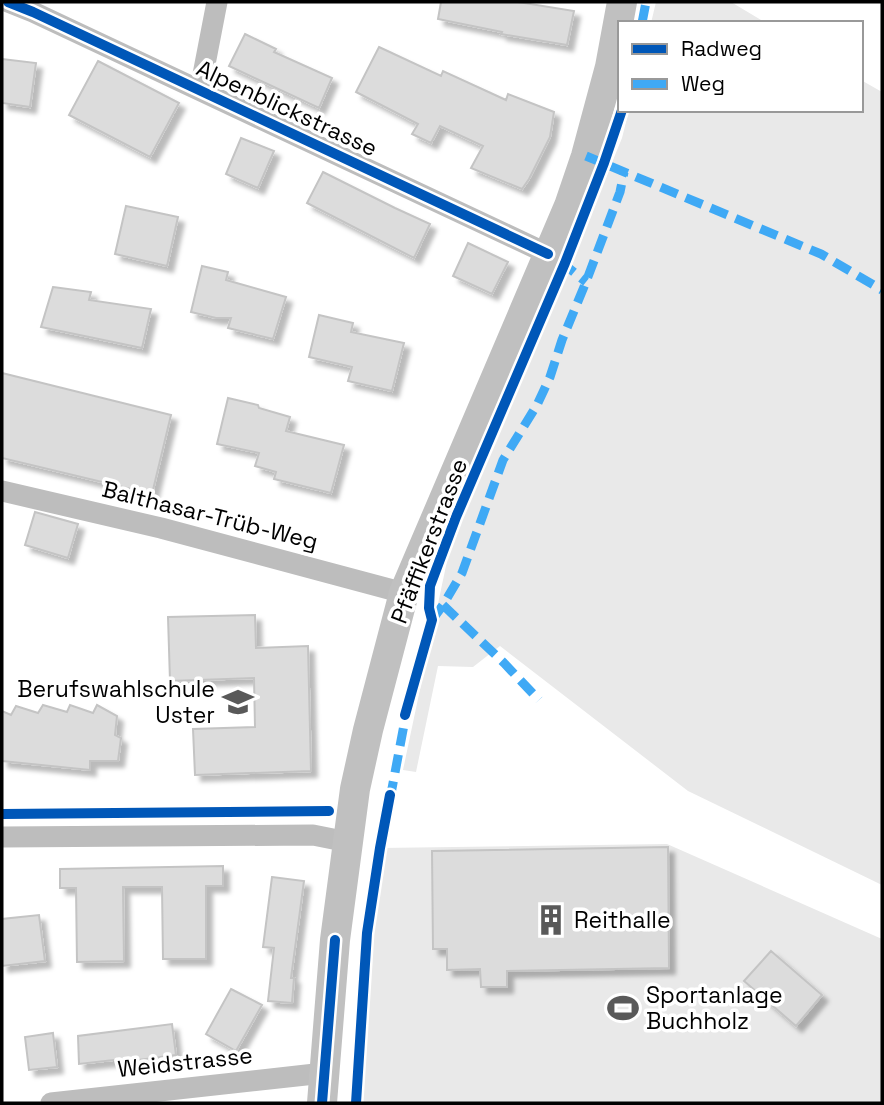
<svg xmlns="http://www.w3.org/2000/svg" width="884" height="1105" viewBox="0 0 884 1105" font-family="'Space Grotesk',sans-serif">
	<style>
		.green { fill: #e9e9e9 }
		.building { fill: #dcdcdc; stroke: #c4c4c4; stroke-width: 2; filter: url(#shadow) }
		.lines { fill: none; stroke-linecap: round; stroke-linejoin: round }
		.street { stroke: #bdbdbd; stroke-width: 21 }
		.secondary { stroke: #c0c0c0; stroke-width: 30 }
		.quiet { stroke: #3fa9f5; stroke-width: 9; stroke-dasharray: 18 9; stroke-linecap: butt }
		.cycleway-casing { stroke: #fff; stroke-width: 15 }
		.cycleway { stroke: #0057b8; stroke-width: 10 }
		.labels { text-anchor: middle; stroke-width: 7; stroke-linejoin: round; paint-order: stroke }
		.street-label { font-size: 23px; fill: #000; stroke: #fff }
		.poi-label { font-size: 23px; fill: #000; stroke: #fff; text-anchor: start }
	</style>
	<defs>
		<filter id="shadow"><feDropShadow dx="6" dy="6" stdDeviation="2" flood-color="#0004"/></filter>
	</defs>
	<rect width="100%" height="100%" fill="#fff"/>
	<path class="green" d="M656,2h75l35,21h-115z
		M861,80l21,12v793l-194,-94 -188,-145 -27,21 -35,-1 -22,106 -13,-2 48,-228 119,-277 52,-127 7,-28h232z
		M667,844l215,95v164h-526l11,-170 13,-85z"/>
	<path class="building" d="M441,2h77l56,9 -7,34 -66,-11 1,-2 -64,-13z
		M245,34l31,15 -2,3 58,26 -13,30 -90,-42z
		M379,47l62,29 2,-5 63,29 2,-6 46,18 -4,25 -21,42 -7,10 -51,-21 12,-22 -43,-20 -9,17 -19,-9 6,-10 -62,-32z
		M2,59l34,4 -6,44 -28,-4z
		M98,61l81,42 -29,54 -81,-42z
		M241,138l33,13 -16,37 -32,-14z
		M323,172l72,36 35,16 -16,34 -107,-55z
		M126,206l52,11 -11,49 -52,-12z
		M468,243l40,19 -16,32 -39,-18z
		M202,266l26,6 -2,8 60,17 -13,42 -45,-11 3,-10h-15l-25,-6z
		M53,287l38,5 -2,8 62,9 -9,39 -101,-21z
		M319,315l34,8 -2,9 53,11 -12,48 -44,-10 4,-14 -43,-10z
		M2,373l169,42 -19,79 -150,-36z
		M228,398l30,7 1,3 31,9 -4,14 58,14 -13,48 -57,-14 2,-7 -21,-6 4,-13 -42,-9z
		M35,512l43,12 -10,34 -43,-13z
		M255,615l1,33 52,-2 3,125 -116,4 -2,-46 62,-2 -1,-49 -84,3 -2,-64z
		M43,705l24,7 3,-7 23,8 4,-8 20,11 -2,19 6,3 -3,23h-28v9l-88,-9v-50l9,4 5,-9 22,7z
		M668,847l1,121 -162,3v16h-26l-1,-18 -33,1v-21h-14l-1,-98z
		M223,866v20h-17v73h-43l-1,-72h-39l1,74 -47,1 -1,-74h-16v-19z
		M272,877l32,4 -13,97h3l-2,25 -24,-2 6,-53 -11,-1z
		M39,915l6,46 -43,5v-47z
		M771,951l51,44 -26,31 -52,-45z
		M231,989l31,16 -26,46 -30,-17z
		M172,1024l4,31 -53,7 -1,-3 -43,5 -1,-28z
		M53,1033l4,34 -28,3 -4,-33z"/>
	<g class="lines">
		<path class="street" d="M8,2l25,10 515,242
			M200,90l17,-88
			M2,491l159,37 243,65
			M2,837l311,-2 35,7
			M51,1103l273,-30"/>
		<path class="secondary" d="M322,1103l13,-163 20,-151 13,-59 36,-137 165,-387 17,-50 24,-89 12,-65"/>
		<path class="quiet" d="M642,23l4,-21
			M586,156l235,98 61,36
			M560,261l26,21
			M443,605l61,58 35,37
			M432,620l11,-15 19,-32 41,-113 34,-55 13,-28 12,-37 24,-58 34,-90 4,-20
			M390,799l17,-90"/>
		<defs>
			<path id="cycleway" d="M8,2l25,10 515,242
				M405,715l27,-95 -3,-12 1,-22 26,-69 109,-254 39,-100 18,-53
				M2,814l327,-3
				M322,1103l13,-163
				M356,1103l11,-170 13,-85 10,-53"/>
		</defs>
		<use href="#cycleway" class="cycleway-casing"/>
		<use href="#cycleway" class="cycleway"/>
	</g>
	<defs>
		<symbol id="school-bare" viewBox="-9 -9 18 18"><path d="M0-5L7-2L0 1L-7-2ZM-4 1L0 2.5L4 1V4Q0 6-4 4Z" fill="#595959" stroke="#fff" stroke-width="2.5" paint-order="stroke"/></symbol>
		<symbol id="building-bare" viewBox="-9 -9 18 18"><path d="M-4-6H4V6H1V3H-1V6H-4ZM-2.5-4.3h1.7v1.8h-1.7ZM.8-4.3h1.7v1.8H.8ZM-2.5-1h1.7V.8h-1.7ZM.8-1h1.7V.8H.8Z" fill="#595959" stroke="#fff" stroke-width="2.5" paint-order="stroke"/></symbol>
		<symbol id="stadium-bare" viewBox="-9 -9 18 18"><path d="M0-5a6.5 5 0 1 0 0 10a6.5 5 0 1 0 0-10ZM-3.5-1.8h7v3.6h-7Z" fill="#595959" stroke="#fff" stroke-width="2.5" paint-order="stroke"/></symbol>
	</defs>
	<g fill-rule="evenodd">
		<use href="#school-bare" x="216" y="680" width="44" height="44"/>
		<use href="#building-bare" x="529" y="898" width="44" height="44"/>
		<use href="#stadium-bare" x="601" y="986" width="44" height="44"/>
	</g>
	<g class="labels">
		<g class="street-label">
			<text transform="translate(287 108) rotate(25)" y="8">Alpenblickstrasse</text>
			<text transform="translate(210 515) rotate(14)" y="8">Balthasar-Trüb-Weg</text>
			<text transform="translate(429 541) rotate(-69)" y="8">Pfäffikerstrasse</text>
			<text transform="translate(185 1062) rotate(-6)" y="8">Weidstrasse</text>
		</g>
		<g class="poi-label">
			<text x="215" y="697" text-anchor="end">Berufswahlschule<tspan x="215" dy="26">Uster</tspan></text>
			<text x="574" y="928">Reithalle</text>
			<text x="646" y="1003">Sportanlage<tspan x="646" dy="26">Buchholz</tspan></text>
		</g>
	</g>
	<rect width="884" height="1105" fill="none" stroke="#000000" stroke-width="7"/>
	<rect x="618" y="21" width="245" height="91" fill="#ffffff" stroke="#999999" stroke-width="2"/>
	<rect x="632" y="44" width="35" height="10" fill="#0057b8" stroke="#999999" stroke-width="2"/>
	<text x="681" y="56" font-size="21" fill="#000000">Radweg</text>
	<rect x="632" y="79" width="35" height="10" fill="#3fa9f5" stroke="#999999" stroke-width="2"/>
	<text x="681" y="91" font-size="21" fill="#000000">Weg</text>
</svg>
